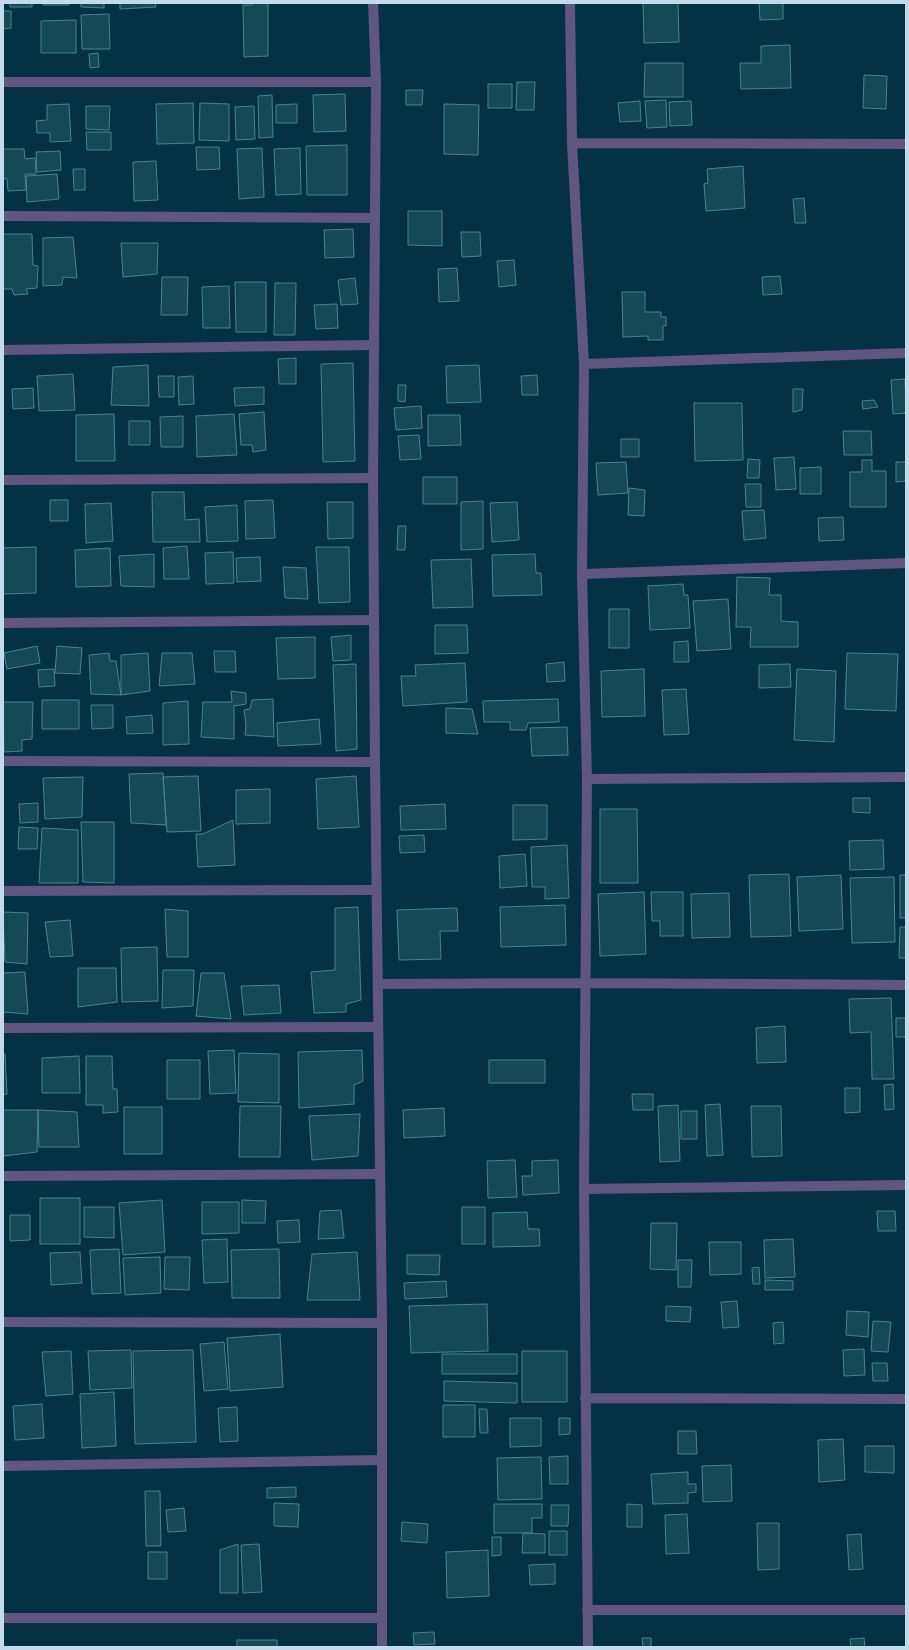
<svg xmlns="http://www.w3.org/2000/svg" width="909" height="1650" viewBox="0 0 909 1650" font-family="Commissioner,sans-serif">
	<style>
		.building { fill: #144a55; stroke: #438695 }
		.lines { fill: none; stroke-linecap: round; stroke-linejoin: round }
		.minor { stroke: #605681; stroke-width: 10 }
		.tertiary { stroke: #605681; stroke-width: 10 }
	</style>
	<rect width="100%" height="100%" fill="#053145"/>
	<path class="building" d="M10,3h22v4h-22z
		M43,3h26v2h-26z
		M81,3h23v5l-23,-1z
		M120,3h35l1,4 -36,2z
		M252,3h16v53l-24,1 -1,-52h9z
		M643,3h35l1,39 -35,1z
		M759,3h24v16l-23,1z
		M3,11h8v17l-8,1z
		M109,14l1,35h-28l-1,-34z
		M76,20v33h-35v-32z
		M790,45l1,43 -50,1 -1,-26h21v-17z
		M98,53l1,14 -9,1 -1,-14z
		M645,63h38v34h-39z
		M864,75l23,1 -1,33 -23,-1z
		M517,82h18l-1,28h-18z
		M488,84h24v24h-24z
		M406,90h17l-1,15h-16z
		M345,94l1,37 -32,1 -1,-37z
		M272,95l1,42 -14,1 -1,-42z
		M666,100l1,27 -20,1 -2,-27z
		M640,101l1,20 -21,1 -2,-19z
		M691,101l1,24 -22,1 -1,-24z
		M193,103l1,40 -37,1 -1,-40z
		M200,103l29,1v37l-30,-1z
		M69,104l2,37 -21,1v-9h-13l-1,-12 11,-1v-15z
		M297,104v19h-21v-18z
		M444,104l35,1 -1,50 -34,-1z
		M86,106h24l-1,24 -23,-1z
		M254,106l1,33 -19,1 -1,-33z
		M86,132h25v18h-24z
		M347,145v50h-40l-1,-49z
		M196,147h23l1,22 -23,1z
		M262,148l2,49 -25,2 -2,-50z
		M300,148l1,46 -25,1 -2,-46z
		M3,149h21l1,10 10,-1 1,16h-11l1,16 -18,1 -1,-12 -4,-1z
		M60,151l1,19 -24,2 -1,-20z
		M156,161l2,39 -24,1 -1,-39z
		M743,166l2,42 -39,3 -2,-27 4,-1 -1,-14z
		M73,169h12v21h-11z
		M57,174l2,25 -32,3 -1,-26z
		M804,198l2,25h-11l-2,-24z
		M408,211h34v35l-34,-1z
		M353,229l1,28 -29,1 -1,-28z
		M461,232h19l1,24 -19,1z
		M3,234h29l1,31 5,1 -1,22 -11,1 2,5 -14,1 -2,-6h-9z
		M73,237l4,41 -14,-1 -1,8 -19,1v-48z
		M121,243h37l-1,31 -34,3z
		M514,260l2,25 -17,2 -2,-26z
		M457,268l2,33 -20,1 -1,-33z
		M780,276l2,18 -19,1 -1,-18z
		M162,277h26l-1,38h-26z
		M355,278l3,26 -17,1 -3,-25z
		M235,282h31v50h-30z
		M275,283h21l-1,52h-21z
		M229,286l1,42h-27l-1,-41z
		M622,292h23v20h16v5h5v9h-3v14h-15v-4l-25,1z
		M337,304l1,24 -22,1 -2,-24z
		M296,358v26h-17l-1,-25z
		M353,363l2,98 -32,1 -2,-98z
		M148,365l1,41 -38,-1 2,-38z
		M479,365l2,37 -34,1 -1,-37z
		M73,374l2,36 -36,1 -2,-35z
		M537,375l1,20h-16l-1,-19z
		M158,376h16v21h-15z
		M193,376l1,28 -15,1 -1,-28z
		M905,379l1,34 -13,1 -2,-34z
		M398,385h8l-1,17 -7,-1z
		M264,387v17l-29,2 -1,-18z
		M33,388l1,20 -21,1 -1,-20z
		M793,389h10l-1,21 -9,2z
		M874,400l4,7 -15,2 -1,-8z
		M694,403h48l1,57 -48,1z
		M421,406l1,22 -26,2 -2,-22z
		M264,412l2,38 -13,2 -1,-7h-11l-2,-31z
		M114,414l1,47h-39v-46z
		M234,414l3,41 -40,2 -1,-41z
		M428,415h32l1,30 -33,1z
		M183,416v31h-22l-1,-30z
		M129,421h21v24h-21z
		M843,431h28l1,24h-28z
		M419,435l2,24 -21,1 -2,-24z
		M621,439h18v18h-18z
		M794,457l2,32 -20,1 -2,-32z
		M748,459l12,1 -1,18h-12z
		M862,460h10v11h14v36h-36v-35h12z
		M626,462l2,31 -30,2 -2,-32z
		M896,462h10v19l-10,1z
		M821,467v27h-21v-26z
		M423,477h34v27h-34z
		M745,484h16v23h-15z
		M629,488l16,2 -1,26 -16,-1z
		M152,492h32l1,28 14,-1 1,23h-47z
		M50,500h18v21h-18z
		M273,500l2,38 -29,1 -1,-38z
		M483,501v48l-22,1v-48z
		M327,502h26v36l-25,1z
		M517,502l2,38 -27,2 -2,-39z
		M111,503l2,38 -27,2 -1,-39z
		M237,505l1,36 -31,1 -2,-35z
		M764,510l2,28 -22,2 -2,-29z
		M843,517l1,23 -25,1 -1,-23z
		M398,526h8l-1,24h-8z
		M187,546l2,33h-25l-1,-31z
		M36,547v46l-33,1v-46z
		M316,547h33l1,55 -31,1z
		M110,548l1,38 -35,1 -1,-37z
		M233,552l1,31 -28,1 -1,-31z
		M154,554v33l-33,-1 -2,-30z
		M535,554l1,19h5l1,22 -49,1 -1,-41z
		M260,557l1,24 -24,1 -1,-24z
		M471,559l2,48 -40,1 -2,-48z
		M283,567l23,1 2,31 -23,-1z
		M737,577l33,1 -1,17h12v26l17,1v25h-48l1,-20h-15z
		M683,584l1,11h4l2,33 -40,2 -2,-44z
		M728,599l3,50 -34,2 -4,-50z
		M609,609h20v39h-20z
		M435,625h32l1,28 -33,1z
		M351,635v25l-18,1 -2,-24z
		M315,637v41l-37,1 -2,-41z
		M688,641l1,21h-15v-20z
		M37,646l3,17 -33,6 -3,-16z
		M57,646l25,2 -2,26 -25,-1z
		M214,651h21l1,21h-21z
		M109,653l1,8h6l5,34 -30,-1 -2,-39z
		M148,653l2,38 -29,4v-40z
		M162,653h30l3,31 -36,2z
		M847,653l51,1 -2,57 -51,-2z
		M564,662l1,19 -18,1 -1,-18z
		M465,663l2,39 -64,4 -2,-30h15l-1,-11z
		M356,664l1,85 -21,2 -3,-86z
		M790,664l1,23 -32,1v-23z
		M54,669l1,17 -16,1 -1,-17z
		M644,669l1,47 -43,1 -1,-46z
		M797,669l39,2 -2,71 -40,-2z
		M686,689l3,45 -25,1 -2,-45z
		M231,691l15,2v11l-12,2v33l-33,-2 2,-35h29z
		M273,699l1,38 -29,-2 1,-10 -2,-15 6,-1 2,-9z
		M558,699l1,23 -31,1 -2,7h-16v-8h-26l-1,-21z
		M42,700h37v29h-37z
		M188,701l1,43 -26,1v-42z
		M3,702h30l-1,37 -10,1v11l-18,1z
		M91,705h22v23l-21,1z
		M446,708l26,1 6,25 -32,-1z
		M152,715l1,18 -26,1 -1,-17z
		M319,719l2,25 -43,2 -1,-23z
		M567,727l1,28 -36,1 -2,-28z
		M163,773l3,52 -35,-2 -2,-49z
		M198,776l3,55 -34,1 -4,-55z
		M356,776l3,51 -41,2 -2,-50z
		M83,777l-1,40 -37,2 -2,-41z
		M270,789v34l-34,1v-34z
		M853,798h17v15l-17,-1z
		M38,803v19l-18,1 -1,-19z
		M445,804l1,25 -45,1 -1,-24z
		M513,805h34v34l-34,1z
		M600,809h37l1,74h-38z
		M233,820l2,45 -37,2 -2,-33h7z
		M81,822h33v61l-31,-1z
		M19,827l19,1 -1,21h-19z
		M42,828l36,2v53h-39z
		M424,835l1,17 -25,1 -1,-17z
		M883,840l1,29 -34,1 -1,-29z
		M567,845l2,53 -24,1v-12h-13l-1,-40z
		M525,854l2,32 -27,2 -1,-32z
		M789,874l2,62 -40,1 -2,-62z
		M841,875l2,54 -44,2 -2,-54z
		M900,875h6v43h-6z
		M894,877l1,65 -43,1 -2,-65z
		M644,892l2,62 -46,2 -2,-62z
		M651,892h32v44h-23v-15h-8z
		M729,893l1,44 -38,1 -1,-44z
		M565,905l1,40 -65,2 -1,-40z
		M358,907l3,93 -15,4v8l-32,1 -3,-41 24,-2v-62z
		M457,908l1,23h-18l1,28 -42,1 -2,-50z
		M165,909l23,2v46h-21z
		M3,912l25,1 -1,51 -22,-2z
		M70,920l3,36 -23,1 -5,-35z
		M900,927h6v31h-7z
		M157,947l1,54 -36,1 -1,-54z
		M78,968h38l1,34 -39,5z
		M163,970h31l-1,36 -31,2z
		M25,972l3,42 -25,-2v-39z
		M201,973h23l7,46 -35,-3z
		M279,985l2,28 -37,2 -3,-29z
		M891,998l3,81h-22l-1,-47 -21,1 -1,-34z
		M896,1018h10v19h-10z
		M785,1026l1,36 -29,1 -1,-35z
		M234,1050l2,43 -26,1 -2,-43z
		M362,1050l1,31 -9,4v19l-55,4 -1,-56z
		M239,1053l40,1v49l-41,-1z
		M3,1054h2l2,40 -4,1z
		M79,1056l1,37h-38v-35z
		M86,1056h26l1,33h4l1,23 -15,1v-8h-17z
		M167,1060h33v39h-33z
		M489,1060h56v23h-56z
		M893,1084l1,25 -9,1 -1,-25z
		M845,1088h15v24l-15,1z
		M632,1094h21v16h-20z
		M720,1104l3,51 -16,1 -2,-51z
		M678,1105l2,56 -20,1 -2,-56z
		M240,1106h41l-1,51h-41z
		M751,1106h30l1,50 -30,1z
		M124,1107h38v47h-38z
		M444,1108l1,28 -41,2 -1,-28z
		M3,1110h35l-1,42 -34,4z
		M38,1110l39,2 2,35h-40z
		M681,1111h16v28h-16z
		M360,1114l-2,42 -46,4 -3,-44z
		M515,1160l2,37 -29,1 -1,-37z
		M558,1160l1,33 -36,2 -1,-19h10v-15z
		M40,1198h40v46h-40z
		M162,1200l3,52 -42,3 -4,-52z
		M242,1200l24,1 -1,22h-23z
		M202,1202h37v31l-37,1z
		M84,1207h30v31l-30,-1z
		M462,1207h23v37h-23z
		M341,1210l3,28 -26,1 2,-28z
		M877,1211h18l1,20h-18z
		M527,1212l1,17h11l1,17 -47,1v-34z
		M10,1215h20v25l-20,1z
		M299,1220l1,22 -22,1 -1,-22z
		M651,1223h26l-1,47 -26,-1z
		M227,1239l1,43 -24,1 -2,-43z
		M793,1239l2,38 -30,1 -1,-38z
		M709,1242h32v32l-31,1z
		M119,1249l2,44 -29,1 -2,-44z
		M279,1249l1,49h-48l-1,-48z
		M80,1252l2,31 -31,2 -1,-32z
		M357,1252l3,48h-53l5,-46z
		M407,1255h33l-1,20 -32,-1z
		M160,1257l1,36 -36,2 -2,-37z
		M165,1257h25l-1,33 -25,-1z
		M678,1260h14l-1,27h-13z
		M759,1267l1,17h-7l-1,-16z
		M765,1280l28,1v9h-28z
		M446,1281l1,16 -42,2 -1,-16z
		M737,1301l2,26 -16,1 -2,-26z
		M487,1304l1,47 -77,2 -2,-47z
		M666,1306l25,1 -1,15 -24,-1z
		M847,1311l22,1 -1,25 -22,-2z
		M873,1321l18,1 -3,30 -17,-1z
		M783,1322l1,21 -10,1 -1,-21z
		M280,1334l3,53 -53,4 -3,-53z
		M224,1342l4,47 -24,2 -4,-47z
		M864,1349l1,26 -21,1 -1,-26z
		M131,1350l1,38 -42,2 -2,-39z
		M193,1350l3,92 -61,2 -2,-93z
		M71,1351l2,43 -27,2 -4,-44z
		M522,1351h45v51h-45z
		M442,1354h75v20h-75z
		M872,1363h15l1,18h-15z
		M444,1381l73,2v20l-73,-2z
		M114,1392l2,54 -34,2 -2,-54z
		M42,1404l2,34 -29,2 -2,-34z
		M443,1405h32v32h-32z
		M237,1407l1,34 -18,1 -2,-34z
		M479,1409h8l1,24h-8z
		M510,1418h31v28l-31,1z
		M559,1418h11v16l-11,1z
		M678,1431h18l1,23h-19z
		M843,1439l2,41 -26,2 -1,-42z
		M865,1446h29v27l-29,-1z
		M568,1456v28h-18l-1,-27z
		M541,1457l1,42 -44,1 -1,-42z
		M731,1465l1,36 -29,1 -1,-36z
		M688,1472v12h8v8l-8,1v10l-35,1 -2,-30z
		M296,1487v10l-29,1v-10z
		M145,1491h15l1,55h-15z
		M274,1503l25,1 -1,23 -24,-1z
		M494,1504h48v14h-10v15h-38z
		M627,1504l15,1v22h-15z
		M551,1505h18l-1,21h-17z
		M184,1508l2,23 -18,1 -2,-22z
		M687,1514l2,39 -23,1 -1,-39z
		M402,1522l26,2 -1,19 -26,-2z
		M757,1523h22v46l-21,1z
		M549,1531h18v24h-18z
		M523,1533l22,1v19h-23z
		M861,1534l2,35 -14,1 -2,-35z
		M492,1537h9v18l-9,1z
		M238,1544v49h-18v-43z
		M259,1544l3,48 -19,1 -2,-48z
		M488,1550l1,46 -42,2 -1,-46z
		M148,1552h19v27h-19z
		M555,1564v20l-25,1 -1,-20z
		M434,1632l1,12 -21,1 -1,-12z
		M642,1638h9v9h-8z
		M864,1638l1,9h-14l-1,-8z
		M237,1640h40v7h-40z"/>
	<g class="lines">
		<path class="minor" d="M570,3l2,140 12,221 -2,210 5,205 -3,410 4,458
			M3,82h373
			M572,143l334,1
			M3,216l372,2
			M3,350l371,-5
			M584,364l322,-11
			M3,480l370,-2
			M582,574l324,-11
			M3,623l371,-3
			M3,761l372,1
			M587,779l319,-2
			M3,891l373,-1
			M378,984l207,-1 321,2
			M3,1028l375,-1
			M3,1176l377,-2
			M584,1189l322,-4
			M3,1322l379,1
			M585,1398l321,1
			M3,1466l379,-6
			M587,1610h319
			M3,1618h379"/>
		<path class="tertiary" d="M373,3l3,79 -3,396 2,284 7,561v324"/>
	</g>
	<rect width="909" height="1650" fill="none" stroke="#c1dbeb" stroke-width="8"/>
</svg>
